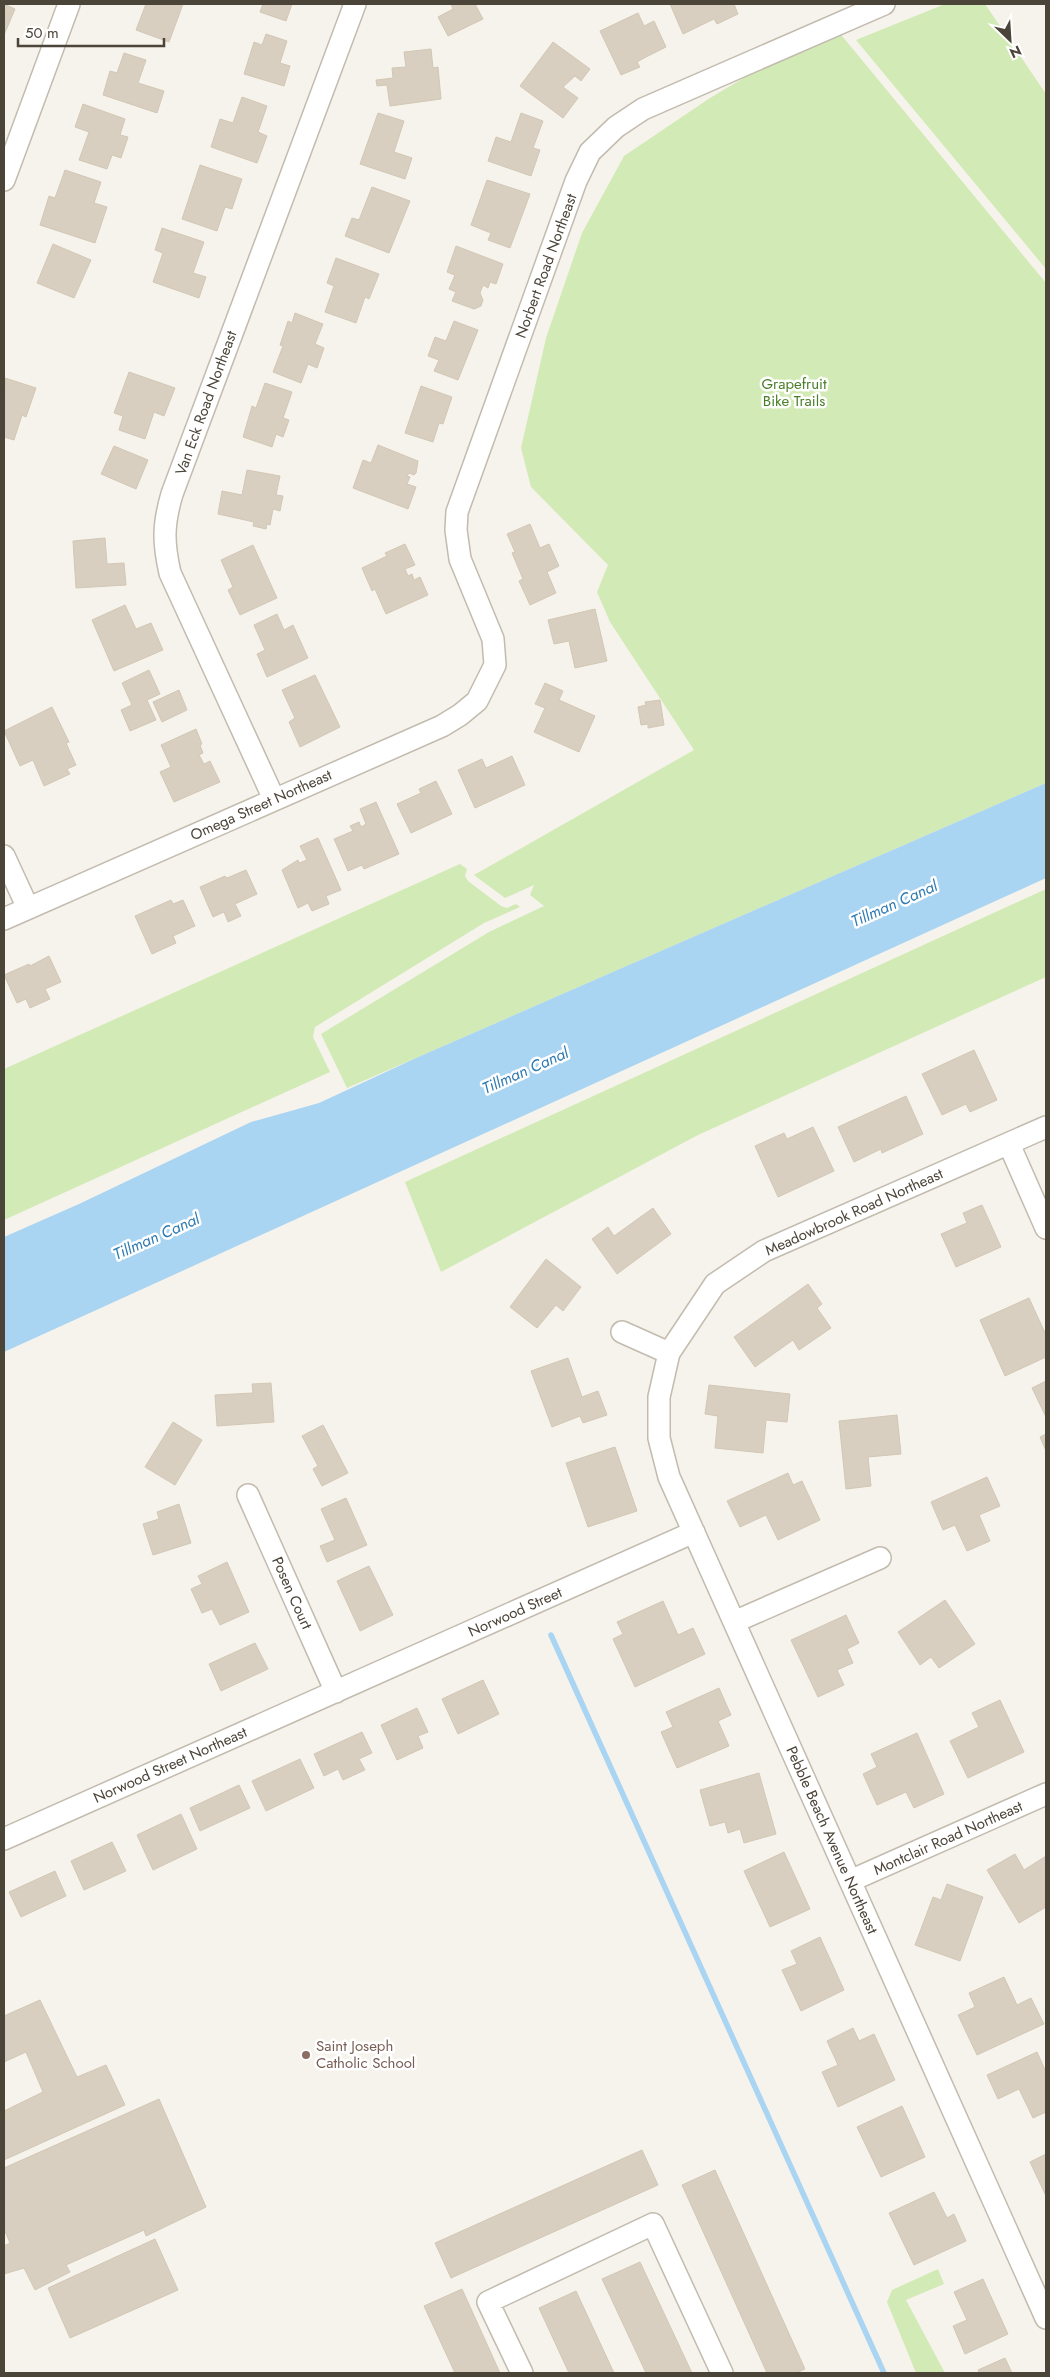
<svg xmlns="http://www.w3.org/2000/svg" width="1050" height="2377" viewBox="0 0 1050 2377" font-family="Jost,sans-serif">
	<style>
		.green { fill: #d2eab5 }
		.water { fill: #a9d4f2 }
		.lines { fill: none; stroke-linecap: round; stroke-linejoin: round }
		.stream { stroke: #a9d4f2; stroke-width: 5.5 }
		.building { fill: #d8cfc1; stroke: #d3c7b4 }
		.street-casing { stroke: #c2bbae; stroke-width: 24 }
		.street { stroke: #fff; stroke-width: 21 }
		.education-dot { fill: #8d6e63; stroke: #fff; stroke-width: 2 }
		.labels { text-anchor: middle; stroke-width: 5; stroke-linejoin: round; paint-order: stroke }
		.street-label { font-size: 15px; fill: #4b4439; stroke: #fff }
		.park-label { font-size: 15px; fill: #4a7f2a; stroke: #fff }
		.education-label { font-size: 15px; fill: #785e54; stroke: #fff; text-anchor: start }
		.water-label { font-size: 16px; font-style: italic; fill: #2e7ab2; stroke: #fff }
	</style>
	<rect width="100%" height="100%" fill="#f6f3ec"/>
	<path class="green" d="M945,4h40l61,90v175l-190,-229z
		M833,25l213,258v500l-699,305 -26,-54 168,-102 55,-26 -14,-11 4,-10 -29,13 -31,-23 220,-125 -84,-128 -13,-30 11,-27 -77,-78 -10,-39 25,-110 36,-105 42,-77 86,-58z
		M460,864l7,5 -2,7 3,5 33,25 6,2 9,-4 4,3 -36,16 -169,104 -2,10 17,35 -326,148v-151z
		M1046,889v88l-348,158 -257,137 -36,-90z
		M938,2269l6,15 -38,16 39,73h-29l-29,-71 5,-12z"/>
	<path class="water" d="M1046,783v95l-1042,474v-115l75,-33 172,-82 68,-19 97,-45z"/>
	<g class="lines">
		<path class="stream" d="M551,1635l333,738"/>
	</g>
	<path class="building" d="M4,4l11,5 -11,26z
		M146,4h37l-14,38 -33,-12z
		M263,4h29l-6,17 -26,-9z
		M451,4h24l8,15 -35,17 -10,-19 15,-8z
		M670,4h64l4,10 -21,10 -3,-5 -31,15z
		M638,13l6,13 10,-5 12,26 -20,10 -9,5 3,5 -19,8 -21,-44z
		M266,34l21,7 -7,22 10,3 -6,20 -40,-12 10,-32 8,3z
		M553,42l37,27 -9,12 -6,-5 -12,11 15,11 -15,20 -43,-32z
		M431,49l2,19 5,-1 3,32 -51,7 -3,-21 -10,1 -1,-6 17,-2 -1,-10 14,-1 -2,-15z
		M124,53l22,7 -8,23 26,8 -7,22 -54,-18 7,-24 7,2z
		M242,97l25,9 -9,26 9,4 -10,27 -46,-16 9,-28 13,4z
		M83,104l42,15 -5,16 8,2 -7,21 -9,-3 -5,14 -28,-9 10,-28 -14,-5z
		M378,113l26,8 -10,31 18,6 -7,21 -45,-15z
		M521,113l22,8 -10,27 7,2 -9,26 -43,-15 8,-24 15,5z
		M200,165l42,14 -10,30 -7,-2 -8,24 -35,-12z
		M65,170l36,12 -7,21 13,4 -12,36 -55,-18 9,-29 6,2z
		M487,180l43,14 -20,54 -22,-8 3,-7 -20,-8z
		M372,187l38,14 -21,52 -44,-17 7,-18 7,2z
		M162,228l42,14 -11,31 13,4 -7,21 -46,-16 10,-29 -8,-3z
		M53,244l38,16 -17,38 -37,-15z
		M456,246l47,18 -7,20 -6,-2 -2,6 -5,-3 -3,8 3,7 -2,6 -7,3 -22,-8 4,-9 -7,-3 6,-14 -8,-3z
		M336,258l43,16 -10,25 -4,-2 -9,26 -31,-11 9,-26 -7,-3z
		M295,313l28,11 -8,20 9,4 -7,20 -9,-4 -7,19 -28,-11 10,-26 -3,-1 8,-24 4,2z
		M454,321l24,9 -20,50 -24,-9 5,-11 -11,-4 7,-19 11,4z
		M129,372l46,16 -11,28 -10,-4 -9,27 -26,-9 4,-14 -9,-3z
		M5,378l31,10 -10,29 -4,-2 -8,25 -10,-3z
		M265,383l27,9 -9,26 6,2 -6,17 -7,-3 -4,13 -29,-10 9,-31 4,2z
		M421,386l31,11 -9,27 -4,-1 -6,19 -28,-9z
		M378,445l40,16 -2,12 -2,2 -5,-2 -2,3 3,1 -3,7 9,3 -8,22 -55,-21 10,-28 8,3z
		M114,446l34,14 -12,29 -35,-15z
		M247,470l33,6 -4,19 7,1 -3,15 -7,-2 -3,16 -3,-1 -1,5 -13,-3 1,-4 -36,-8 4,-23 20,4z
		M530,524l10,24 9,-4 10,22 -12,6 9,21 -26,12 -11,-24 4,-2 -11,-26 3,-1 -8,-18z
		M105,538l2,26 17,-1 2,22 -50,3 -3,-47z
		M405,544l10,21 -10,4 3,7 4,-2 2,6 6,-3 8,18 -42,19 -11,-25 -3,2 -10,-23 25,-12 -2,-3z
		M253,545l24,53 -37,17 -12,-25 5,-3 -12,-27z
		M125,605l11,24 15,-6 12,27 -49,21 -22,-51z
		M595,609l12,52 -32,7 -6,-27 -15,3 -6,-24z
		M277,614l7,16 9,-5 15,33 -41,19 -10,-23 8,-4 -11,-25z
		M149,670l11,24 -13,6 9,20 -26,11 -9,-21 11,-5 -10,-22z
		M315,675l25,52 -40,20 -11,-25 6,-4 -13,-28z
		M545,683l18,8 -4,9 36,16 -16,36 -45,-20 11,-24 -10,-4z
		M179,690l8,20 -25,12 -9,-20z
		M660,700l4,25 -16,3v-4l-7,1 -3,-18 8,-2 -1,-3z
		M52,707l17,35 -3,1 10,22 -9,4 3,5 -26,12 -11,-26 -13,6 -16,-35z
		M196,729l6,15 -2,1 3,8 -4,2 5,9 6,-3 10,21 -46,20 -14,-30 11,-5 -10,-22z
		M512,756l13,29 -50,23 -17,-38 24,-11 4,9z
		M436,781l16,33 -41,19 -14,-29 24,-11 -2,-4z
		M376,802l23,52 -35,15 -2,-4 -14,6 -14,-32 19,-8 -3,-5 9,-4 2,5 5,-3 -6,-15z
		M318,838l23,52 -15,6 3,8 -17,7 -4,-8 -10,5 -16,-38 16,-10 1,3 8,-3 -7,-14z
		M246,870l11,24 -22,10 6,12 -13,6 -4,-10 -11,5 -13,-30 25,-11 2,2z
		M171,900l2,4 10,-4 12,26 -22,10 3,7 -24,11 -17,-38z
		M49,956l12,26 -16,7 5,10 -20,9 -4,-9 -9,4 -13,-28 25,-11 1,2z
		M974,1050l23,50 -27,12 -4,-8 -24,11 -20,-41z
		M906,1096l17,38 -41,19 -1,-4 -27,13 -16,-35z
		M813,1127l21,44 -56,26 -23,-51 29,-13 3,6z
		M982,1205l19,42 -45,20 -15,-33 26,-11 -4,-10z
		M653,1208l18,26 -54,40 -25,-35 16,-12 6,9z
		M546,1259l35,28 -18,24 -7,-6 -19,23 -27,-21z
		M808,1284l14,20 -5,4 14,20 -32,22 -6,-10 -38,27 -21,-30z
		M1029,1298l17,37v22l-41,19 -25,-56z
		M568,1358l14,39 16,-6 9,24 -24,8 -3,-7 -28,11 -21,-56z
		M1046,1381v36l-14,-29z
		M271,1383l3,39 -57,4 -2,-31 38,-2 -1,-9z
		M709,1385l81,9 -3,28 -21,-2 -3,33 -48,-5 3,-32 -13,-2z
		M897,1415l4,39 -33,3 3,29 -25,3 -7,-68z
		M173,1422l29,18 -27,45 -30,-18z
		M323,1425l25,48 -26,13 -9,-17 5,-3 -16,-30z
		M1046,1434v17l-6,-14z
		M615,1447l22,64 -49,16 -22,-64z
		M788,1473l5,12 9,-4 18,39 -42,20 -12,-25 -26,12 -13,-26z
		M987,1477l13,29 -21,9 11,26 -23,10 -12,-26 -12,5 -12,-28z
		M346,1498l21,47 -40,17 -7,-16 15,-6 -14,-31z
		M179,1504l12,39 -38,12 -10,-31 16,-5 -2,-7z
		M227,1562l22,50 -29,13 -8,-16 -10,4 -11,-24 11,-5 -4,-8z
		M369,1566l24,49 -33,16 -23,-50z
		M945,1600l30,44 -36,24 -8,-11 -11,8 -22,-33z
		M663,1601l15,34 15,-7 12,26 -70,33 -22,-48 10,-5 -6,-12z
		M846,1615l13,28 -12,6 6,14 -16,7 7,15 -26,12 -27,-57z
		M255,1643l13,26 -47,22 -12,-27z
		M483,1680l16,34 -41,20 -16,-35z
		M719,1688l12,27 -13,6 11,25 -52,22 -16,-36 12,-5 -7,-15z
		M1000,1700l24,52 -56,26 -18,-37 29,-14 -7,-14z
		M417,1708l11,24 -10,4 5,12 -26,12 -16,-35z
		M362,1732l10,21 -13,6 6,11 -22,10 -5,-11 -14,7 -10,-22z
		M917,1733l27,61 -30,14 -8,-16 -29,13 -14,-31 14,-7 -6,-13z
		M300,1759l14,29 -48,23 -14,-30z
		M759,1773l17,61 -32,9 -4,-14 -12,4 -3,-11 -15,4 -10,-36z
		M239,1785l11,23 -50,23 -10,-23z
		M181,1814l16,35 -44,21 -16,-35z
		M112,1842l14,29 -42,19 -13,-29z
		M784,1852l26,57 -40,18 -26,-56z
		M1015,1854l9,16 22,-14v51l-27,16 -32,-53z
		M55,1871l11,25 -45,21 -12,-25z
		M947,1884l36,13 -23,64 -45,-16 18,-48 8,3z
		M820,1937l24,53 -43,21 -19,-41 15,-6 -6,-13z
		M1004,1977l13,28 14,-7 13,26 -67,31 -19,-40 17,-8 -6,-14z
		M40,2000l37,77 29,-12 19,40 -121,55v-49l39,-19 -17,-40 -22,10v-46z
		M853,2028l6,13 15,-7 21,46 -57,27 -16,-35 16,-7 -11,-24z
		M1037,2052l9,20v40l-13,6 -14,-29 -21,10 -11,-24z
		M159,2099l47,108 -60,29 -2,-6 -78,35 4,7 -35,18 -11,-22 -20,6v-28l6,-3 -6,-14v-61z
		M902,2106l23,51 -44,20 -24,-50z
		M642,2150l16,35 -207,93 -16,-35z
		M1046,2154v42l-16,-34z
		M715,2170l90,199 -9,4h-29l-85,-188z
		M934,2192l13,26 7,-4 12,27 -52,24 -25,-52z
		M155,2239l23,51 -108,48 -22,-50z
		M640,2262l52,111h-46l-44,-94z
		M983,2279l25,55 -43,20 -12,-28 14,-6 -13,-28z
		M462,2289l38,84h-45l-31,-67z
		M576,2291l38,82h-45l-30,-65z
		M1005,2358l7,15h-33l-1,-3z"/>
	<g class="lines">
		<defs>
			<path id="street" d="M4,180l65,-176
				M274,799l-104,-226c-7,-31 -7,-48 2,-79l183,-490
				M4,856l24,52
				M4,919l438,-193 18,-11 17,-14 18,-36 -2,-26 -33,-80 -4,-29 1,-18 119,-331 14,-29 26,-25 27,-18 241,-105
				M1046,1127l-282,124 -49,33 -46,69 -10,44v41l10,39 377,841
				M1009,1144l37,84
				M622,1332l47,21
				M248,1495l88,197
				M734,1622l146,-64
				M4,1839l690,-307
				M850,1881l196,-87
				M522,2373l-34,-71 165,-78 69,149"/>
		</defs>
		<use href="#street" class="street-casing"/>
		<use href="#street" class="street"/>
	</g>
	<circle class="education-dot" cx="306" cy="2055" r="5"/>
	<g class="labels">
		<g class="street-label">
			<text transform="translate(546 266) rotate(-70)" y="5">Norbert Road Northeast</text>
			<text transform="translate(206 403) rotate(-70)" y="5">Van Eck Road Northeast</text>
			<text transform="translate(261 805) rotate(-24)" y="5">Omega Street Northeast</text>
			<text transform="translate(854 1212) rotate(-24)" y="5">Meadowbrook Road Northeast</text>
			<text transform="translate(292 1593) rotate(66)" y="5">Posen Court</text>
			<text transform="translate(515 1612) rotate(-24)" y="5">Norwood Street</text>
			<text transform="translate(170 1765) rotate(-24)" y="5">Norwood Street Northeast</text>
			<text transform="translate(948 1838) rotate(-24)" y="5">Montclair Road Northeast</text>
			<text transform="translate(832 1840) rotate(66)" y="5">Pebble Beach Avenue Northeast</text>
		</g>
		<g class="park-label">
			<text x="794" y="389">Grapefruit<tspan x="794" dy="17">Bike Trails</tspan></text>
		</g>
		<g class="education-label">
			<text x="316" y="2051">Saint Joseph<tspan x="316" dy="17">Catholic School</tspan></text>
		</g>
		<g class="water-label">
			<text transform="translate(894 903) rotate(-24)" y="6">Tillman Canal</text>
			<text transform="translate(525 1070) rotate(-24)" y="6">Tillman Canal</text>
			<text transform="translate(156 1236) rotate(-24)" y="6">Tillman Canal</text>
		</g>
	</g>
	<rect width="1050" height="2377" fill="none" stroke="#4b4439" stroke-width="10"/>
	<g transform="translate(1010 40) rotate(155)" stroke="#ffffff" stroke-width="4" paint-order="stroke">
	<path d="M0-4L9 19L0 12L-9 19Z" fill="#4b4439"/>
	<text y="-8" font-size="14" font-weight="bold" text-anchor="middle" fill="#4b4439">N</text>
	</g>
	<path d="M18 38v8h146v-8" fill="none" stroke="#4b4439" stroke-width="2.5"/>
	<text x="25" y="38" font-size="15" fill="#4b4439" stroke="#ffffff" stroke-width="4" paint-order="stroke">50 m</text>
</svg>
